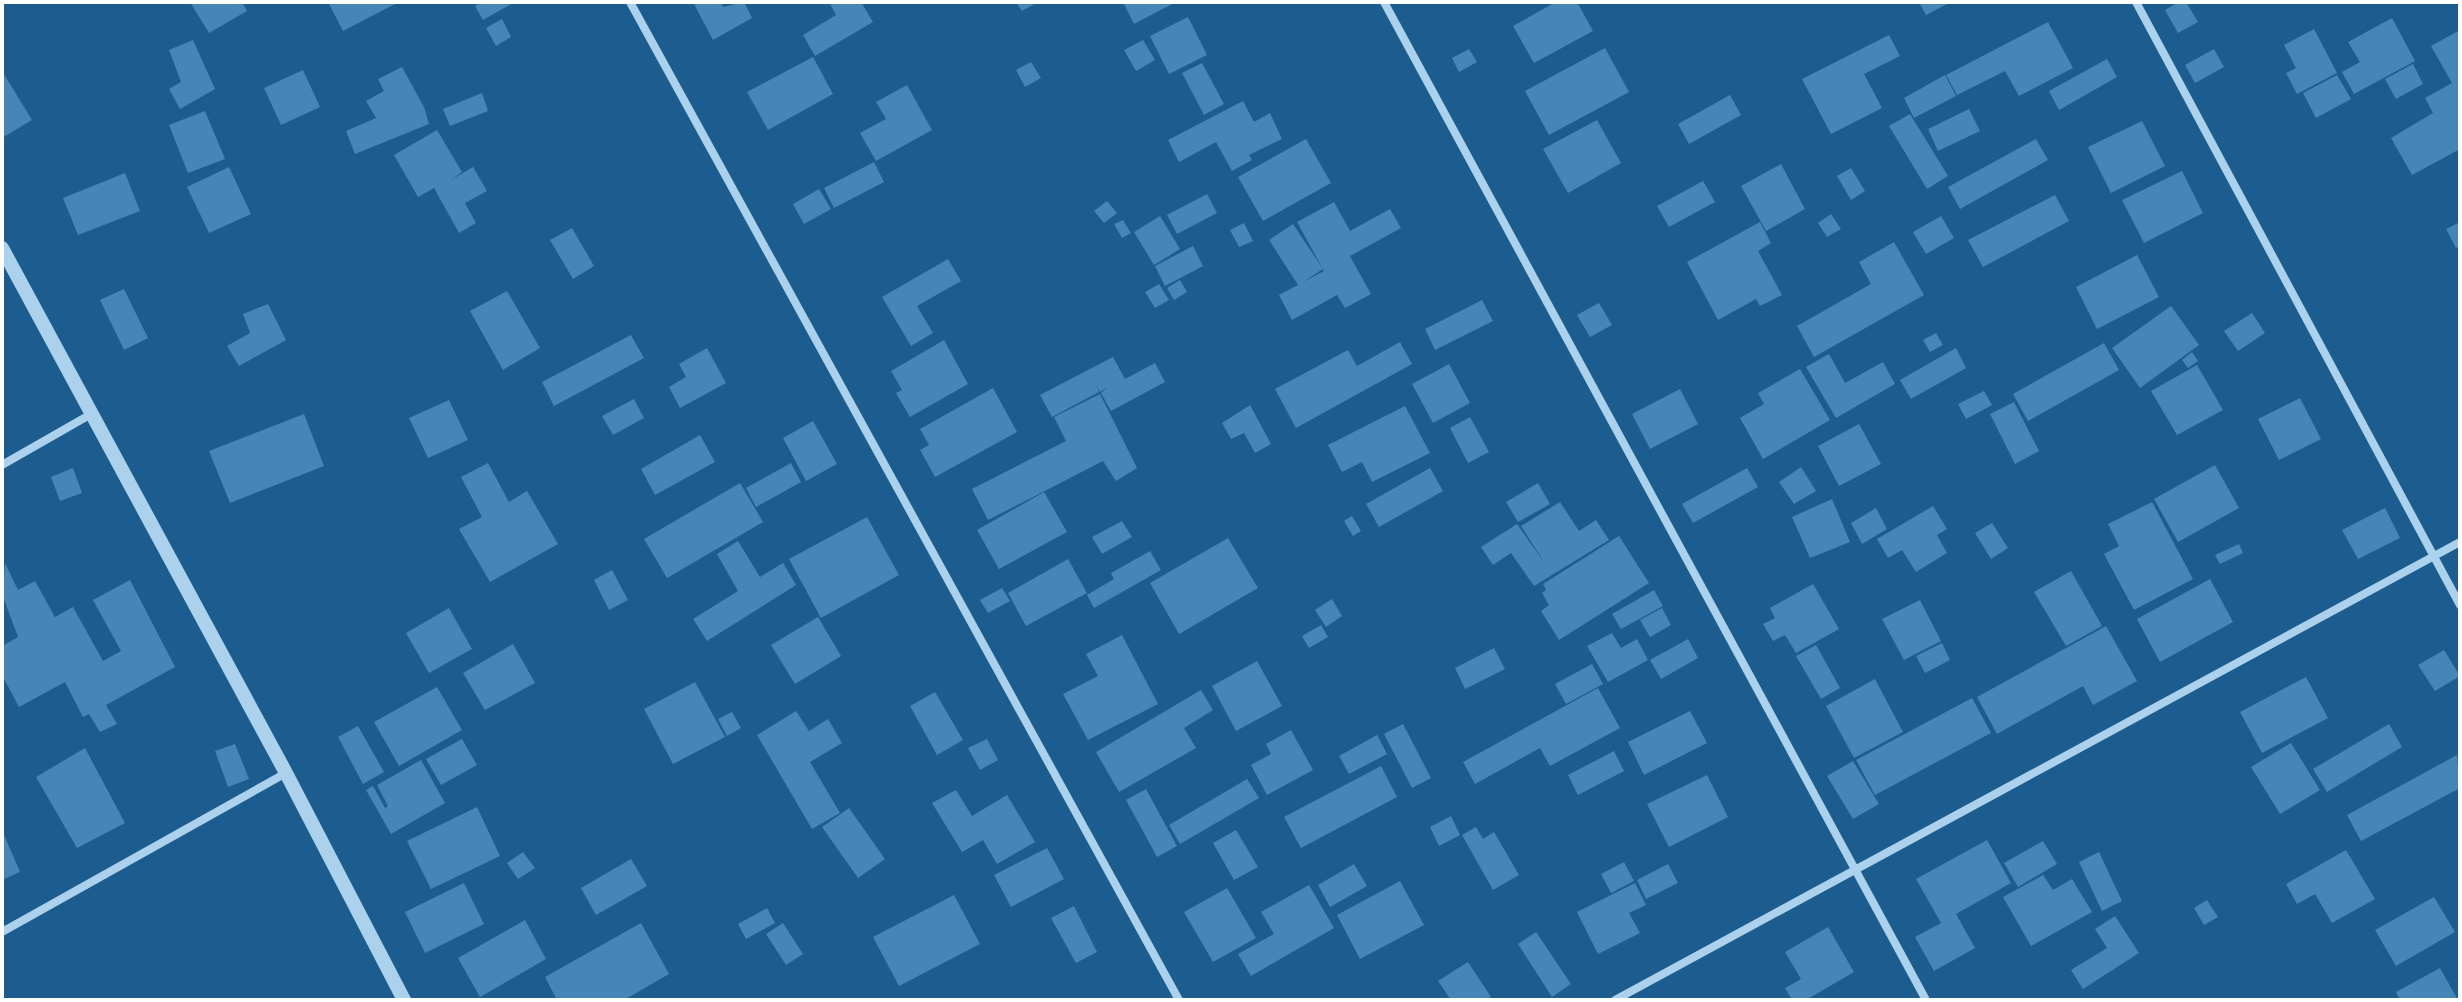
<svg xmlns="http://www.w3.org/2000/svg" width="2462" height="1002" viewBox="0 0 2462 1002" font-family="'Space Grotesk',sans-serif">
	<style>
		.building { fill: #4686b6 }
		.lines { fill: none; stroke-linecap: round; stroke-linejoin: round }
		.minor { stroke: #abd1ed; stroke-width: 8 }
		.tertiary { stroke: #abd1ed; stroke-width: 14 }
	</style>
	<rect width="100%" height="100%" fill="#1d5c8e"/>
	<path class="building" d="M190,2h52l5,9 -38,22z
		M328,2h71l-56,29z
		M481,2h34l-32,18 -8,-14z
		M693,2h28l2,5 21,-5 8,16 -39,22z
		M829,2h32l12,20 -58,34 -12,-21 33,-20z
		M1016,2h22l-16,9z
		M1123,2h53l-42,22z
		M1556,2h21l16,29 -59,32 -21,-37z
		M1919,2h32l-25,13z
		M2179,2h7l12,20 -20,11 -13,-23z
		M1188,17l19,38 -38,19 -19,-38z
		M2392,18l23,43 -61,33 -12,-22 18,-10 -12,-20z
		M502,19l9,18 -15,9 -10,-18z
		M2048,22l25,46 -54,28 -14,-25 -48,24 -11,-20z
		M2314,29l23,44 -40,21 -11,-21 10,-5 -12,-23z
		M2460,30v119l-48,26 -21,-37 42,-25 -8,-15 27,-15 -21,-37z
		M1889,35l11,21 -36,18 18,34 -51,26 -29,-55z
		M193,40l22,49 -35,20 -11,-20 12,-7 -12,-32z
		M1143,40l12,20 -19,11 -12,-21z
		M1605,48l24,44 -80,43 -24,-44z
		M1469,49l8,13 -18,10 -7,-14z
		M2214,49l10,18 -29,16 -10,-18z
		M813,57l20,37 -65,36 -21,-38z
		M2107,59l10,18 -58,33 -10,-19z
		M1031,62l10,16 -16,9 -9,-17z
		M1202,63l22,41 -20,11 -22,-42z
		M2413,64l10,20 -27,15 -11,-20z
		M402,67l22,40 5,17 -74,30 -9,-23 30,-13 -10,-17 18,-10 -6,-12z
		M303,70l17,37 -39,18 -17,-37z
		M2,71l30,49 -30,18z
		M1945,75l11,21 -42,22 -10,-20z
		M2337,75l14,24 -35,19 -13,-25z
		M907,85l25,45 -56,31 -16,-28 26,-14 -10,-17z
		M482,93l6,18 -38,15 -7,-17z
		M1730,95l11,20 -52,29 -11,-20z
		M1243,101l11,21 16,-9 12,26 -33,16 3,5 -20,11 -16,-29 -37,20 -11,-22z
		M1969,109l11,22 -42,20 -10,-22z
		M205,111l20,48 -37,14 -19,-48z
		M1910,114l38,62 -21,13 -38,-63z
		M1597,120l24,43 -53,30 -25,-44z
		M2142,121l23,45 -54,27 -23,-46z
		M437,130l25,42 -11,8 22,-13 14,24 -22,12 11,20 -17,10 -25,-45 -16,9 -24,-42z
		M1306,139l25,44 -68,38 -25,-44z
		M2036,139l12,21 -88,49 -12,-22z
		M874,162l10,20 -50,26 -10,-20z
		M1781,164l24,45 -39,22 -25,-45z
		M229,167l22,47 -42,19 -22,-46z
		M1851,168l14,23 -14,9 -14,-24z
		M2182,171l21,42 -59,30 -22,-43z
		M125,173l15,38 -62,24 -15,-37z
		M1703,181l12,21 -46,25 -12,-21z
		M819,189l12,20 -27,15 -11,-20z
		M1207,194l10,19 -40,21 -10,-19z
		M2055,195l14,26 -86,46 -15,-27z
		M1107,201l10,12 -13,10 -10,-12z
		M1334,202l16,29 40,-22 11,19 -51,28 21,38 -26,14 -8,-13 -45,25 -13,-25 19,-10 -29,-45 24,-16 30,45 -20,13 21,-11 -27,-49z
		M1831,214l10,15 -14,8 -9,-14z
		M1160,216l20,33 -26,16 -20,-33z
		M1941,216l13,22 -28,16 -13,-22z
		M1123,220l8,13 -9,5 -8,-14z
		M1760,222l11,21 -13,8 24,44 -22,11 -4,-7 -38,21 -31,-58z
		M2460,222v24l-4,2 -10,-19z
		M1244,223l9,18 -14,6 -9,-17z
		M572,228l22,38 -21,13 -23,-39z
		M1894,242l30,53 -110,62 -17,-31 74,-42 -12,-22z
		M1193,246l10,20 -38,20 -10,-20z
		M2137,255l22,42 -62,32 -21,-42z
		M948,259l13,22 -44,25 16,27 -22,13 -29,-49z
		M1180,280l7,12 -13,8 -7,-12z
		M1159,284l10,16 -14,8 -10,-16z
		M124,289l24,49 -24,12 -24,-50z
		M507,291l33,57 -37,22 -33,-59z
		M1482,300l11,21 -58,29 -10,-21z
		M1599,303l13,22 -22,12 -13,-22z
		M268,304l18,36 -47,26 -12,-20 23,-13 -7,-19z
		M2171,306l28,39 -59,43 -28,-40z
		M2252,313l13,20 -27,18 -14,-20z
		M1936,333l7,12 -13,7 -7,-12z
		M631,335l13,23 -90,48 -12,-24z
		M944,340l24,44 -58,33 -14,-24 6,-3 -11,-19z
		M1400,342l12,22 -116,64 -21,-39 73,-39 9,16z
		M2104,343l15,27 -91,51 -15,-27z
		M707,348l19,35 -46,25 -11,-21 17,-10 -7,-13z
		M1956,348l10,20 -55,31 -11,-19z
		M2192,352l6,9 -10,7 -6,-8z
		M1829,354l16,29 38,-21 12,22 -59,34 -30,-51z
		M1113,357l12,22 30,-16 10,19 -54,29 -10,-18 7,-6 -8,5 -3,-6 2,6 -47,25 -12,-22z
		M1449,364l21,39 -37,20 -21,-39z
		M2197,365l26,45 -46,25 -26,-44z
		M1800,369l30,51 -67,39 -23,-41 24,-14 -6,-11z
		M993,388l24,44 -82,45 -15,-27 9,-5 -9,-16z
		M1680,389l18,35 -48,25 -18,-35z
		M1984,391l8,14 -26,14 -8,-15z
		M1100,394l37,74 -21,13 -13,-20 -115,59 -16,-31 94,-48 -12,-24z
		M2300,398l21,41 -42,21 -21,-41z
		M634,399l10,19 -31,17 -11,-19z
		M449,400l19,40 -40,18 -19,-40z
		M2014,402l25,49 -24,13 -25,-50z
		M1250,405l21,39 -16,9 -11,-20 -13,6 -9,-16z
		M1405,406l25,47 -58,29 -10,-20 -20,10 -14,-27z
		M304,414l20,52 -94,37 -21,-52z
		M1470,417l19,35 -21,11 -18,-35z
		M813,421l24,43 -31,17 -23,-43z
		M1859,424l22,40 -42,22 -21,-40z
		M700,435l15,27 -60,33 -14,-26z
		M488,463l21,39 18,-11 31,53 -68,38 -31,-53 23,-12 -21,-40z
		M791,463l10,19 -45,25 -10,-19z
		M2215,465l24,43 -61,34 -24,-43z
		M1801,467l15,24 -22,13 -15,-22z
		M73,468l9,25 -22,8 -9,-24z
		M1430,468l13,23 -64,36 -13,-23z
		M1747,468l11,19 -65,36 -11,-19z
		M740,483l23,39 -96,56 -23,-39z
		M1538,483l12,21 -32,18 -12,-20z
		M1044,492l23,40 -68,37 -22,-39z
		M1832,499l18,43 -40,16 -18,-41z
		M1560,502l19,29 17,-11 13,20 -75,46 -23,-33 -18,12 -12,-18 36,-23 29,41 -25,-39z
		M2152,502l41,77 -59,31 -30,-56 15,-8 -11,-22z
		M1933,506l14,23 -10,6 10,18 -31,19 -14,-22 -14,8 -11,-19z
		M1876,508l11,21 -25,15 -11,-21z
		M2385,508l15,30 -42,21 -16,-29z
		M1352,516l9,15 -8,5 -9,-15z
		M867,517l32,58 -78,43 -32,-59z
		M1122,521l10,16 -30,17 -10,-17z
		M1992,523l16,25 -17,11 -16,-26z
		M1619,536l30,47 -90,57 -18,-29 8,-6 -7,-12 4,-3 -3,-6z
		M1228,538l30,50 -79,46 -29,-51z
		M738,541l22,36 23,-14 13,22 -89,56 -14,-22 45,-28 -21,-37z
		M2239,544l4,9 -23,11 -5,-9z
		M1150,551l11,19 -67,38 -7,-13 27,-16 -3,-6z
		M1068,559l19,34 -61,33 -18,-33z
		M5,563l13,27 17,-9 20,36 18,-10 30,54 18,-10 -28,-51 37,-20 45,87 -69,38 11,19 -17,8 -11,-18 -6,3 -18,-35 -46,25 -17,-32v-29l16,-9 -16,-43z
		M612,570l16,30 -19,10 -15,-30z
		M2071,571l31,55 -36,20 -32,-54z
		M2210,579l23,43 -73,40 -23,-43z
		M1813,584l26,45 -43,24 -11,-18 -12,6 -10,-17 12,-6 -5,-10z
		M1002,588l8,13 -22,12 -8,-13z
		M1654,590l9,16 -42,23 -9,-15z
		M1332,599l10,17 -16,11 -11,-17z
		M1920,600l21,41 -37,19 -22,-41z
		M449,608l23,41 -43,24 -23,-40z
		M1662,608l9,17 -21,12 -10,-17z
		M818,617l23,39 -46,28 -24,-39z
		M1321,625l7,12 -19,11 -7,-12z
		M2106,626l31,55 -44,24 -10,-19 -86,48 -20,-37z
		M1612,633l9,15 16,-9 11,21 -40,22 -21,-36z
		M1122,635l36,69 -70,36 -25,-46 35,-18 -12,-22z
		M1688,639l10,19 -37,21 -11,-19z
		M1942,643l8,17 -25,13 -9,-17z
		M513,644l22,39 -50,27 -22,-37z
		M1816,645l24,43 -19,11 -25,-43z
		M1494,648l11,21 -40,20 -10,-21z
		M2444,650l16,26 -25,15 -17,-26z
		M1257,661l25,45 -46,25 -24,-45z
		M1592,664l11,20 -37,20 -11,-20z
		M2306,677l22,41 -66,35 -22,-41z
		M1875,679l28,53 -49,26 -28,-52z
		M695,682l30,55 -52,27 -29,-55z
		M437,687l25,43 -63,36 -25,-44z
		M1598,688l22,40 -70,38 -10,-18 -65,36 -12,-22z
		M1201,690l12,20 -29,18 12,20 -77,44 -23,-40z
		M935,692l28,48 -26,15 -27,-49z
		M1972,698l19,35 -116,62 -19,-35z
		M796,711l13,20 19,-12 14,24 -32,19 30,51 -28,16 -55,-94z
		M1690,711l17,32 -63,32 -16,-33z
		M732,712l9,16 -14,8 -9,-17z
		M1403,724l28,54 -19,10 -28,-54z
		M2389,724l13,23 -75,45 -14,-23z
		M358,726l26,46 -21,12 -25,-47z
		M1291,730l22,40 -46,25 -16,-30 20,-11 -5,-10z
		M1377,735l10,19 -38,20 -10,-18z
		M462,739l15,26 -36,20 -15,-26z
		M987,739l11,21 -18,10 -12,-22z
		M2291,743l29,47 -40,24 -29,-47z
		M235,744l14,35 -21,8 -13,-36z
		M85,748l40,75 -48,25 -41,-71z
		M1614,751l10,20 -46,24 -10,-20z
		M2457,755l3,33 -99,53 -14,-26z
		M421,760l24,43 -54,31 -25,-44 7,-4 12,22 3,-2 -11,-21z
		M1853,761l26,43 -26,15 -26,-43z
		M1381,766l16,31 -96,51 -17,-31z
		M1707,775l21,42 -59,30 -22,-43z
		M1247,779l12,19 -79,46 -11,-19z
		M1146,789l31,57 -20,11 -31,-57z
		M956,790l16,26 35,-21 28,47 -38,22 -14,-24 -21,12 -30,-49z
		M477,807l23,49 -69,33 -24,-48z
		M849,808l36,51 -27,19 -36,-51z
		M1451,816l9,19 -21,11 -9,-19z
		M1476,827l7,12 11,-7 25,43 -26,15 -31,-55z
		M2,830l18,42 -18,8z
		M1236,830l22,37 -24,13 -21,-37z
		M1987,840l24,43 -55,31 19,34 -41,23 -19,-34 26,-14 -25,-44z
		M2043,841l14,23 -39,23 -14,-24z
		M1047,848l17,31 -53,28 -17,-32z
		M2346,850l29,49 -43,24 -17,-29 -18,10 -11,-20z
		M523,852l12,16 -17,11 -11,-16z
		M2099,852l23,49 -20,10 -23,-49z
		M631,859l16,27 -51,29 -15,-27z
		M1624,862l10,19 -23,12 -10,-19z
		M1354,864l13,22 -37,21 -12,-22z
		M1668,864l10,19 -32,16 -9,-19z
		M2043,875l10,15 19,-11 20,33 -61,34 -28,-49z
		M1400,881l24,44 -64,34 -23,-44z
		M464,883l20,41 -59,29 -20,-41z
		M1635,883l11,22 -17,8 11,20 -42,21 -21,-42z
		M1309,885l25,43 -83,48 -13,-22 36,-20 -13,-22z
		M1227,888l29,50 -43,24 -29,-50z
		M954,895l26,49 -81,42 -26,-49z
		M2434,897l21,35 -59,34 -21,-36z
		M2207,900l11,17 -14,8 -10,-17z
		M1074,906l23,46 -21,11 -25,-45z
		M767,908l8,15 -29,16 -8,-15z
		M2115,916l24,37 -56,36 -12,-19 36,-22 -12,-19z
		M525,920l21,39 -66,38 -22,-39z
		M641,923l28,51 -45,26h-67l-12,-23z
		M783,923l20,31 -17,11 -20,-31z
		M1828,927l26,45 -48,28h-14l-7,-12 16,-9 -16,-27z
		M1536,932l35,52 -19,13 -34,-53z
		M1468,962l23,35 -5,3h-35l-13,-19z
		M2440,968l18,32h-58l-4,-8z"/>
	<g class="lines">
		<path class="minor" d="M630,2l549,998
			M1384,2l542,998
			M2136,2l324,603
			M2,465l91,-52
			M2,932l284,-159
			M1615,1000l845,-458"/>
		<path class="tertiary" d="M2,248l284,525 118,227"/>
	</g>
	<rect width="2462" height="1002" fill="none" stroke="#ffffff" stroke-width="8"/>
</svg>
